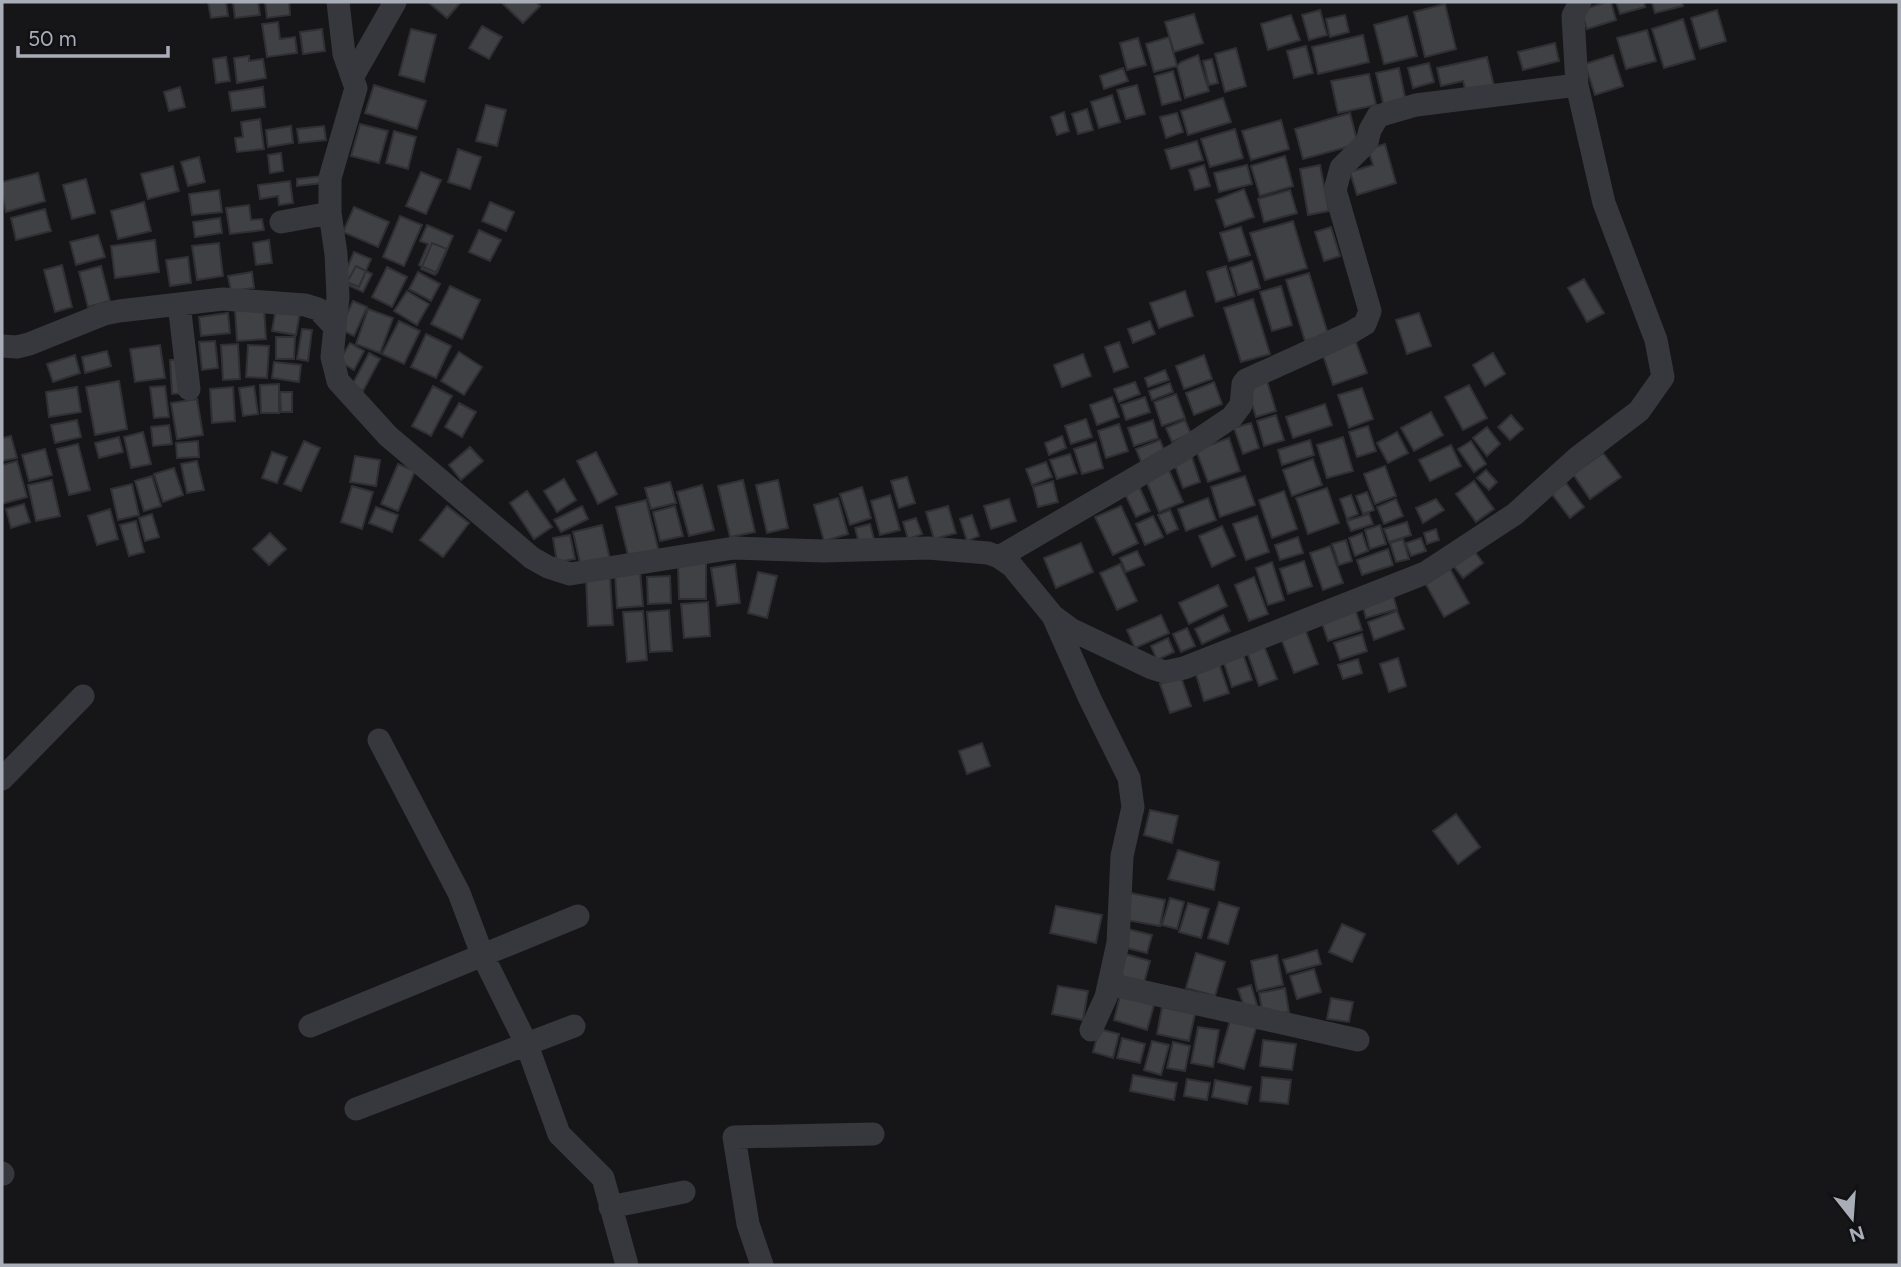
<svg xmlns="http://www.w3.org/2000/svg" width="1901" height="1267" viewBox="0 0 1901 1267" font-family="Figtree,sans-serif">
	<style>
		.building { fill: #404145; stroke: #303034; stroke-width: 2 }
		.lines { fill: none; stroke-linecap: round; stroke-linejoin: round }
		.minor { stroke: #37383d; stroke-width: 23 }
	</style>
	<rect width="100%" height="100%" fill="#161618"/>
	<path class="building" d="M208,2h18l2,14 -17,2z
		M233,2h25l2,13 -25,3z
		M265,2h24l1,13 -23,3z
		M428,2h33l-14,16z
		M505,2h31l4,4 -17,17 -20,-19z
		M1607,2h4l5,18 -29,9 -6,-19z
		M1616,2h28l1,5 -25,7z
		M1652,2h30l1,4 -28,7z
		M1445,4l11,45 -31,8 -11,-45z
		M1320,10l7,25 -18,5 -7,-25z
		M1717,10l9,31 -26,8 -9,-31z
		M1194,14l9,29 -29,9 -9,-30z
		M1291,15l9,25 -32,10 -7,-26z
		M1345,15l4,17 -19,5 -4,-18z
		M1407,16l10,40 -33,8 -10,-39z
		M1683,19l12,40 -31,9 -12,-39z
		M278,22l2,17 15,-2 2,16 -30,4 -5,-33z
		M482,26l20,11 -13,22 -20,-11z
		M322,29l3,22 -22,3 -3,-22z
		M411,29l25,6 -12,47 -25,-7z
		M1647,30l9,31 -30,8 -9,-31z
		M1363,35l6,27 -51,12 -6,-27z
		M1169,37l8,29 -23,6 -8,-28z
		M1138,38l8,27 -19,5 -7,-27z
		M1555,43l4,18 -36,9 -5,-18z
		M1306,46l7,27 -19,5 -7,-27z
		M1236,48l10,38 -21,6 -10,-38z
		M1198,55l11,36 -24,7 -8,-32 4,-4z
		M1613,55l10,31 -28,9 -10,-31z
		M249,56v5l14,-2 3,19 -29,5 -3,-25z
		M226,57l4,24 -14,2 -3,-24z
		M1487,57l7,29 -28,6 -3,-11 -22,5 -4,-18z
		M1212,59l6,24 -9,2 -6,-24z
		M1429,63l5,19 -21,6 -5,-20z
		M1123,68l5,13 -24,8 -4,-13z
		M1399,68l7,34 -22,5 -8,-34z
		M1173,71l8,29 -19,5 -7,-29z
		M1369,74l7,31 -38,8 -7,-32z
		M374,85l52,16 -9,28 -52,-16z
		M1137,85l8,29 -19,5 -9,-29z
		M180,87l5,20 -16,4 -5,-19z
		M263,87l2,20 -33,4 -3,-19z
		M1112,95l8,27 -21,6 -8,-26z
		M1223,98l8,24 -43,13 -7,-24z
		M486,105l20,5 -9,36 -21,-5z
		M1087,109l6,21 -15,4 -6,-20z
		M1064,112l5,19 -12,4 -6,-18z
		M1177,113l6,19 -17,6 -6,-21z
		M1350,113l8,31 -55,15 -8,-30z
		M260,119l4,30 -27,3 -2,-14 8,-1 -2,-15z
		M1281,120l8,29 -38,11 -9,-29z
		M360,124l28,7 -9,32 -28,-7z
		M291,126l2,17 -25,4 -2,-17z
		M324,126l2,14 -27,3 -2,-14z
		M1235,129l8,29 -33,9 -9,-28z
		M394,131l22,6 -8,32 -22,-6z
		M1197,141l6,19 -32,9 -6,-19z
		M1385,144l11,39 -39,12 -7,-23 23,-7 -5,-16z
		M458,149l23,8 -11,32 -22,-7z
		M281,153l2,18 -13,2 -2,-18z
		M1285,156l8,30 -33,10 -9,-30z
		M199,157l6,25 -17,4 -7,-24z
		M1204,165l6,21 -15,4 -6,-20z
		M1247,165l5,19 -33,8 -5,-19z
		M1320,165l9,46 -21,4 -8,-46z
		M173,166l6,25 -31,8 -7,-25z
		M421,172l20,8 -15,34 -20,-8z
		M38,173l7,28 -39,11 -4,-17v-13z
		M322,176l1,7 -26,3v-7z
		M86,179l9,34 -23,6 -9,-34z
		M290,181l3,22 -14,2 -1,-9 -18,3 -2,-14z
		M1244,189l10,28 -29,10 -9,-27z
		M219,190l3,22 -30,3 -3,-21z
		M1290,190l7,23 -33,9 -6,-23z
		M144,202l7,29 -33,8 -7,-28z
		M490,202l24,10 -8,19 -24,-10z
		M249,205l2,15 11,-1 2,11 -34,4 -4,-26z
		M354,207l35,15 -11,25 -35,-15z
		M45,209l6,22 -35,9 -5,-22z
		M400,216l22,9 -18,41 -21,-9z
		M220,218l2,15 -27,4 -2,-15z
		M1293,221l14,47 -42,12 -15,-47z
		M427,225l26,11 -16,37 -18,-8 9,-21 -8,-3z
		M1241,227l9,28 -21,6 -9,-28z
		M1331,227l9,29 -16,5 -9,-29z
		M479,230l22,10 -11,21 -21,-9z
		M98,235l7,22 -29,8 -6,-23z
		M155,240l4,32 -44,6 -4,-32z
		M269,240l3,23 -16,2 -3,-22z
		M219,243l4,33 -26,4 -5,-34z
		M432,243l15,6 -12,26 -14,-6z
		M354,252l17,7 -12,28 -17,-7z
		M188,257l3,26 -21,3 -4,-26z
		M1252,261l8,27 -22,7 -8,-27z
		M62,265l10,42 -17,5 -11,-42z
		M101,266l9,35 -22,6 -9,-35z
		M356,266l16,8 -9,18 -17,-8z
		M1226,266l9,30 -19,6 -9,-30z
		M387,267l20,10 -15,30 -20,-10z
		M252,272l2,16 -23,3 -3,-15z
		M418,272l22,12 -9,17 -22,-12z
		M1309,273l19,61 -23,7 -19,-61z
		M1584,279l20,34 -17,9 -19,-34z
		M450,286l30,14 -18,39 -31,-15z
		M1281,286l11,39 -20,6 -12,-39z
		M407,291l22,13 -12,21 -23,-14z
		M1185,291l8,25 -34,12 -9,-25z
		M1253,299l17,55 -29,8 -17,-54z
		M353,301l14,6 -13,29 -14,-7z
		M264,308l2,31 -29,2 -2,-31z
		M276,308l24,4 -4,23 -24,-4z
		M368,309l25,9 -13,35 -24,-9z
		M228,313l2,20 -29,3 -2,-19z
		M1419,313l12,33 -24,8 -11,-34z
		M399,321l21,10 -16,33 -22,-10z
		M1150,321l5,13 -22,9 -5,-14z
		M302,329l10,1 -4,31 -11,-2z
		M426,334l25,12 -15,32 -25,-11z
		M276,337h19l-1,22h-18z
		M1355,340l12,33 -34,12 -11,-33z
		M215,341l3,27 -16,2 -3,-28z
		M1119,342l9,25 -14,5 -9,-25z
		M350,343l14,8 -10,19 -15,-9z
		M238,344l2,35 -17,1 -2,-35z
		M160,345l5,33 -30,4 -5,-33z
		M248,345l21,1 -2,32 -21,-1z
		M107,351l4,15 -26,7 -3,-16z
		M459,352l23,15 -18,28 -23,-14z
		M369,353l11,6 -17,32 -11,-6z
		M1493,353l12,21 -20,12 -12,-21z
		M1083,354l8,22 -29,11 -8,-22z
		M75,355l5,18 -27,9 -6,-18z
		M1204,355l8,24 -28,10 -8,-23z
		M195,359l2,33 -25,2 -2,-34z
		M274,362l27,3 -2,17 -27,-4z
		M1165,370l4,10 -21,7 -3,-9z
		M119,381l8,48 -32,6 -9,-48z
		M1267,381l9,30 -20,6 -9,-29z
		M1135,382l5,12 -21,8 -5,-13z
		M1214,382l8,22 -28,11 -8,-22z
		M1170,383l3,9 -21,8 -3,-9z
		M279,384v29h-18l-1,-28z
		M1469,385l18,33 -24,12 -18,-33z
		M165,386l4,31 -15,1 -4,-31z
		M254,386l4,28 -15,2 -4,-28z
		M433,386l19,10 -21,40 -19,-10z
		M77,387l4,25 -32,5 -3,-25z
		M233,387l2,34 -23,2 -2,-34z
		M1362,388l11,31 -24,9 -11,-33z
		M280,392h12v20h-11z
		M1176,394l9,24 -23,8 -8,-24z
		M1112,397l7,20 -22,8 -7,-20z
		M1145,397l5,15 -24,8 -5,-15z
		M197,399l6,36 -26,4 -6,-36z
		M459,403l17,9 -14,25 -17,-10z
		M1325,404l7,21 -39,13 -7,-21z
		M1431,412l12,23 -29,16 -13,-23z
		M1276,415l8,25 -20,6 -7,-25z
		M1511,415l12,14 -13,11 -12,-13z
		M1086,419l6,18 -21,7 -6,-18z
		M77,420l4,17 -26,6 -4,-18z
		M1153,420l5,18 -24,8 -6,-18z
		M1185,420l6,14 -19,8 -6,-14z
		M1251,423l8,25 -16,6 -9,-26z
		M1119,424l9,27 -22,7 -8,-27z
		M169,425l3,19 -19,2 -2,-19z
		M1368,426l8,25 -19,6 -8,-25z
		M1487,427l13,17 -13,12 -14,-18z
		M143,432l8,32 -20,4 -7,-31z
		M1397,432l11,21 -20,10 -11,-20z
		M11,436l6,22 -15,3v-23z
		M1062,436l4,12 -17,7 -4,-12z
		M119,437l4,15 -24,6 -4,-15z
		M1343,437l10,34 -26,7 -10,-33z
		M1229,438l11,33 -32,11 -12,-32z
		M1160,440l6,15 -24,9 -6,-15z
		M1310,440l4,15 -32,10 -4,-15z
		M198,441l1,16 -22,1 -1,-15z
		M304,441l16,7 -19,43 -17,-7z
		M1471,441l15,23 -12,8 -16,-23z
		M1096,442l7,26 -21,6 -8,-25z
		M78,444l12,46 -21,5 -12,-46z
		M1451,445l10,21 -31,15 -11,-21z
		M470,447l13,14 -22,19 -12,-15z
		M45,449l7,26 -23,6 -7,-26z
		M272,452l15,5 -10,26 -15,-5z
		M596,452l21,42 -19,10 -21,-43z
		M1603,453l18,24 -31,22 -17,-25z
		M1070,454l7,19 -20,6 -7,-19z
		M1191,454l9,28 -17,6 -10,-28z
		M355,456l25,4 -4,26 -26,-4z
		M1313,459l9,26 -30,11 -9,-26z
		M17,461l10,36 -25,7v-39z
		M197,461l7,29 -17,3 -6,-29z
		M1046,462l6,15 -20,8 -6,-16z
		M398,464l17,7 -17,40 -17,-7z
		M1385,466l11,30 -21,8 -11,-30z
		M174,468l9,27 -20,7 -9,-28z
		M1168,468l15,34 -24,10 -14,-34z
		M1486,470l11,12 -8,8 -12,-12z
		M152,476l9,30 -17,5 -9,-30z
		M1245,476l10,29 -35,12 -9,-30z
		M907,477l8,26 -16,5 -8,-27z
		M564,479l12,21 -19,12 -13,-21z
		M52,480l8,36 -24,5 -8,-36z
		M743,480l12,52 -25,5 -12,-51z
		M778,480l10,48 -21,5 -11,-48z
		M1053,481l5,21 -20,5 -5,-20z
		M1474,481l20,28 -18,13 -20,-28z
		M670,482l6,21 -25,6 -6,-21z
		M1566,483l18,24 -14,11 -19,-25z
		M132,484l7,31 -21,5 -7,-31z
		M702,485l12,45 -25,6 -12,-44z
		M352,486l21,6 -11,37 -21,-7z
		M1139,486l11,25 -14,6 -12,-25z
		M862,487l9,31 -21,7 -10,-31z
		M1327,488l12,35 -31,11 -12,-36z
		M527,491l25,36 -18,12 -24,-36z
		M1284,491l13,38 -25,9 -13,-38z
		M1367,492l7,18 -11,4 -7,-18z
		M890,495l10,35 -20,5 -9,-34z
		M1351,495l7,19 -11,5 -7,-20z
		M838,498l10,36 -24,7 -10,-36z
		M1208,498l8,22 -30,11 -8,-22z
		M1009,499l7,22 -25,8 -7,-23z
		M1396,499l7,17 -19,8 -7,-17z
		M1436,499l8,11 -21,13 -7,-15z
		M646,500l13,52 -30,7 -13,-52z
		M24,504l6,18 -19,6 -5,-19z
		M447,506l22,17 -26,34 -23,-17z
		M582,506l6,13 -27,13 -7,-12z
		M675,506l8,30 -23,5 -7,-29z
		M948,506l8,27 -22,6 -8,-27z
		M1121,506l17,37 -25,12 -18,-38z
		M376,507l22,8 -6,17 -23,-9z
		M110,509l8,30 -21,6 -9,-29z
		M1170,510l8,19 -11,5 -9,-19z
		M152,514l7,23 -14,4 -6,-23z
		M1369,514l4,10 -22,7 -4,-10z
		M972,515l7,21 -12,5 -7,-22z
		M1153,516l10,21 -18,8 -9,-21z
		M1257,516l12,36 -23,8 -13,-36z
		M916,518l6,16 -14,5 -5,-17z
		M136,521l8,31 -15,4 -9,-31z
		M1407,522l4,13 -22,7 -5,-13z
		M870,524l4,15 -15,4 -4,-15z
		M602,525l8,34 -29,8 -8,-35z
		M1380,525l6,19 -16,5 -5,-19z
		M1222,526l13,30 -23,11 -13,-31z
		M1436,529l3,11 -12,4 -3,-11z
		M270,533l16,16 -17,16 -16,-16z
		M1362,533l6,18 -13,5 -6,-18z
		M570,535l5,24 -18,3 -4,-24z
		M1298,537l5,16 -23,7 -5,-15z
		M1421,538l5,13 -15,5 -5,-13z
		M1403,539l6,20 -13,3 -6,-19z
		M1346,540l6,21 -13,4 -7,-21z
		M1081,543l12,29 -37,16 -12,-30z
		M1330,546l13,37 -20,7 -13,-37z
		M1388,549l5,16 -31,10 -5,-15z
		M1473,549l10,14 -20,15 -11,-14z
		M1137,551l7,14 -18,7 -6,-14z
		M1304,561l8,25 -24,8 -8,-25z
		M1272,562l12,38 -16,5 -12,-37z
		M678,563h28v36h-27z
		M735,564l5,39 -23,3 -6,-38z
		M1120,564l17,37 -20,9 -17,-37z
		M1449,567l20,36 -25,14 -20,-36z
		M640,571l3,35 -26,2 -2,-35z
		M758,572l19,4 -10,42 -19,-5z
		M670,576l1,27 -23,1 -1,-27z
		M610,577l3,48 -25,1 -2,-48z
		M1254,577l14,37 -19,7 -14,-36z
		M1218,585l9,21 -38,18 -10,-21z
		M1392,592l5,17 -31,9 -4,-15z
		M708,602l2,34 -26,2 -3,-34z
		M1355,609l7,21 -34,11 -7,-21z
		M669,610l3,41 -22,1 -3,-40z
		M643,611l4,49 -20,2 -4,-50z
		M1397,611l7,18 -30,11 -6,-18z
		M1161,615l8,18 -34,15 -8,-18z
		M1223,615l7,16 -28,13 -7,-15z
		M1187,628l8,18 -14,6 -8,-18z
		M1305,629l13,35 -24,9 -13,-35z
		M1362,634l5,17 -27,9 -6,-17z
		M1168,638l6,14 -17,8 -6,-14z
		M1263,643l14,36 -18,7 -13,-37z
		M1243,654l9,26 -20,7 -9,-27z
		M1398,658l8,28 -17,6 -9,-28z
		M1358,659l4,14 -19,6 -5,-14z
		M1219,663l10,30 -25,8 -9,-30z
		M1181,677l10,29 -21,7 -10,-29z
		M982,743l8,23 -23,8 -8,-23z
		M1150,810l28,6 -6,27 -28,-8z
		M1456,814l24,33 -22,17 -25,-33z
		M1178,850l41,12 -5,28 -46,-11z
		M1131,893l34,7 -5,26 -34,-6z
		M1170,898l14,4 -7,27 -15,-4z
		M1219,902l20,6 -11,36 -20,-6z
		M1188,903l21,6 -8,29 -22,-6z
		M1056,906l46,9 -6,28 -46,-10z
		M1342,924l23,10 -13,28 -23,-10z
		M1128,929l24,6 -5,18 -24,-6z
		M1317,950l4,14 -34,9 -4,-13z
		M1122,953l28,8 -6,22 -29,-9z
		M1196,953l29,9 -10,34 -29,-8z
		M1277,955l6,30 -26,6 -6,-30z
		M1314,969l7,23 -24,7 -7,-23z
		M1251,985l6,20 -12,4 -7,-20z
		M1058,986l30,5 -5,29 -31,-6z
		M1285,988l4,24 -26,4 -4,-23z
		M1120,996l34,9 -7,25 -33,-10z
		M1331,998l22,4 -4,20 -22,-3z
		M1162,1007l33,7 -6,27 -32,-7z
		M1231,1018l26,7 -13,44 -26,-7z
		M1198,1027l21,3 -6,37 -22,-4z
		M1099,1029l20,5 -6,24 -20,-6z
		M1122,1038l23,6 -5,19 -23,-5z
		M1263,1040l33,4 -4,26 -32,-4z
		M1152,1041l17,4 -8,30 -17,-5z
		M1173,1042l17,4 -5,25 -18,-3z
		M1133,1075l44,8 -3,17 -44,-9z
		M1262,1077l29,3 -3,24 -28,-3z
		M1187,1079l23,4 -3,17 -23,-4z
		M1215,1080l36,7 -4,17 -35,-7z"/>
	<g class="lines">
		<path class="minor" d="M338,2l6,52 12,34 -26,90v35l6,41 2,43 -6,60 6,24 50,55 144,122 16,9 22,7 164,-26 90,3 104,-3 60,5 11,4 13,9 41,50 19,14 80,38 13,4 19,-4 241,-95 90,-59 62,-56 62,-47 24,-34 -7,-37 -52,-137 -27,-118 -4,-69 7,-14
			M353,76l42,-74
			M281,222l49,-9
			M179,304l10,85
			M2,346l15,1 12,-3 75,-30 15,-3 104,-12 82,6 13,4 17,18
			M999,557l184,-107 49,-33 9,-12 2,-21 3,-4 104,-47 15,-9 5,-13 -35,-121 6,-22 26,-26 3,-12 8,-14 38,-11 161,-20
			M1053,616l37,83 39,79 4,29 -11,49 -4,87 -12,54 -15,33
			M379,740l80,153 23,61 45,91 32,89 44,44 24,87
			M2,779l81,-83
			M1109,984l249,56
			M310,1026l268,-110
			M356,1109l218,-83
			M2,1173l1,1
			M610,1207l74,-15
			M762,1265l-14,-41 -14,-87 139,-3"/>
	</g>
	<rect width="1901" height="1267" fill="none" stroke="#a8adb8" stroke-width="7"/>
	<g transform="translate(1852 1218) rotate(163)" stroke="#111113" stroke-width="5" paint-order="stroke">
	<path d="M0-5L12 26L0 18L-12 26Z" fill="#a8adb8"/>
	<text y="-10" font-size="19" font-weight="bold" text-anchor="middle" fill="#a8adb8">N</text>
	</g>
	<path d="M18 46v10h150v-10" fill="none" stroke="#a8adb8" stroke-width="3.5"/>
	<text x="28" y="46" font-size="21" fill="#a8adb8" stroke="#111113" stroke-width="5" paint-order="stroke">50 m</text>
</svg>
